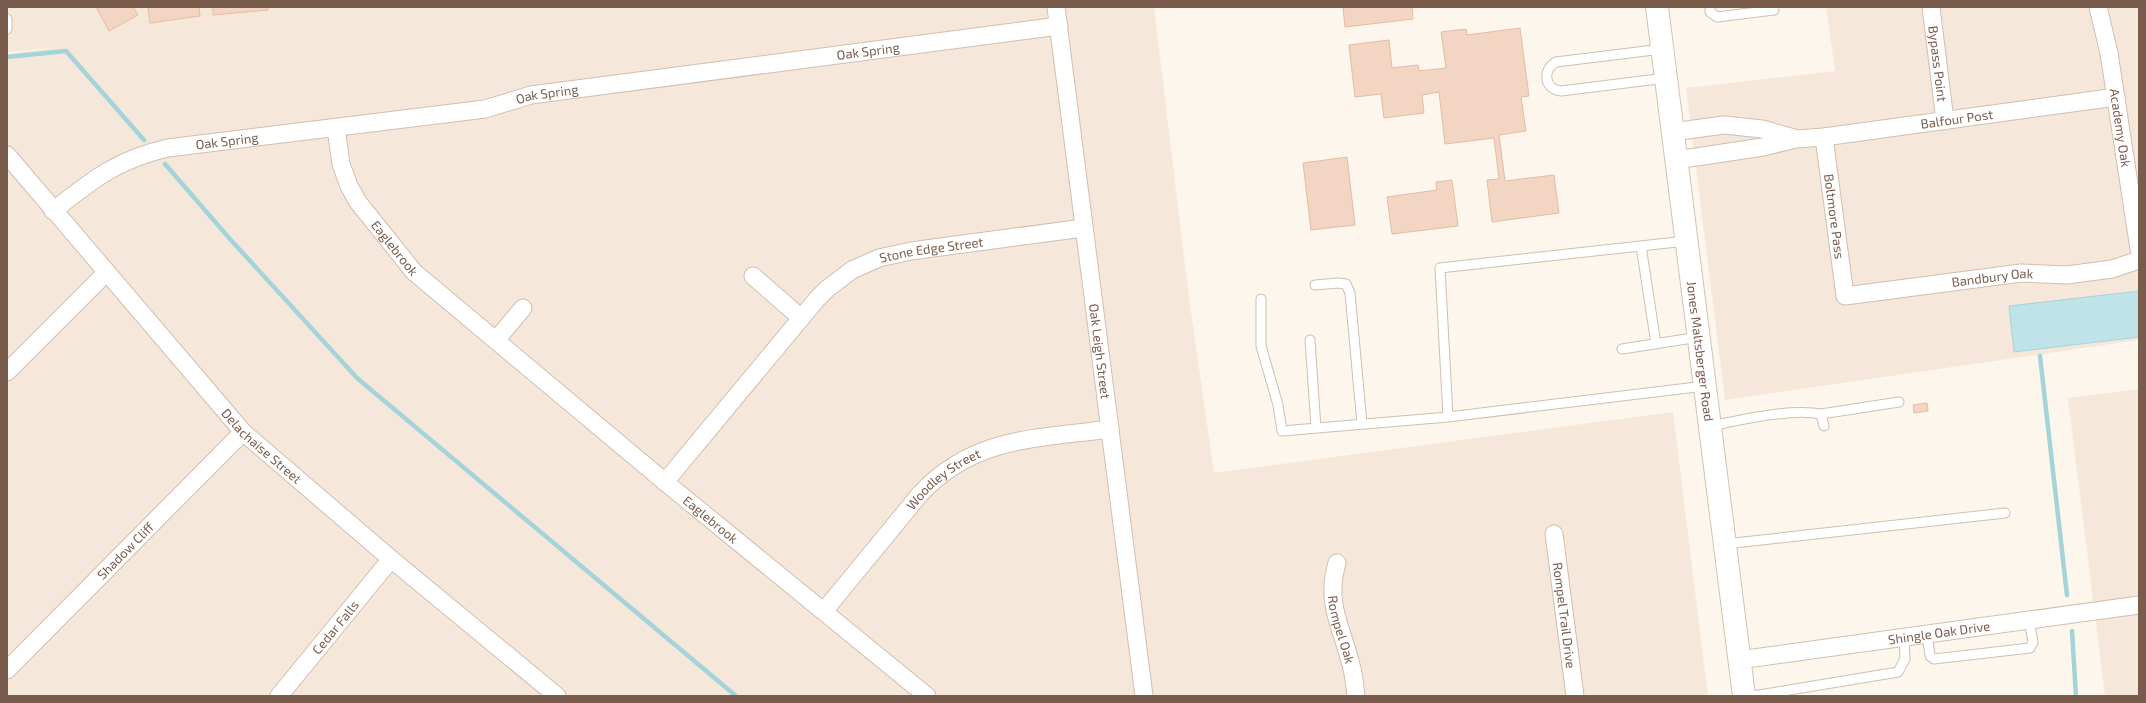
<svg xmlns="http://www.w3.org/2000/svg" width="2146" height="703" viewBox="0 0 2146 703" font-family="'Exo 2',sans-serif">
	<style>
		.residential { fill: #f5e8da }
		.water { fill: #bfe3e8; stroke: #a5d3da }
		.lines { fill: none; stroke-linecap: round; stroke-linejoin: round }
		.stream { stroke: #a5d3da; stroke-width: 4.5 }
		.building { fill: #f3d5c3; stroke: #e6bba3 }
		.service-casing { stroke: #d1beb0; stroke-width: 11 }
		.minor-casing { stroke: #d1beb0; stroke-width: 19 }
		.secondary-casing { stroke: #d6c0b0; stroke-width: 24 }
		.service { stroke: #fff; stroke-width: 9 }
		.minor { stroke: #fff; stroke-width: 17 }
		.secondary { stroke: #fff; stroke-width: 22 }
		.labels { text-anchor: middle; stroke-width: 3.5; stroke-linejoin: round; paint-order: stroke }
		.street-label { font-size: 13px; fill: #7a5c4d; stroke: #fffaf3 }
	</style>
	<rect width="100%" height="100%" fill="#fdf6ec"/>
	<path class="residential" d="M7,7h1147l35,291 25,175 459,-61 35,284h-1701v-642l55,-7 -55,5z
		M1826,7h313v333l-414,60 -39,-312 149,-17z
		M2139,389v307h-34l-37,-298z"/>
	<path class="water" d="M2139,291v46l-125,15 -5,-46z"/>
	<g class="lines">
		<path class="stream" d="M7,57l59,-6 78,89
			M165,164l65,75 127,139 379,318
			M2040,356l27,239
			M2072,631l4,65"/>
	</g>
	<path class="building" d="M96,7h37l5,8 -29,16z
		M148,7h51l1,9 -50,7z
		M213,7h55v3l-55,5z
		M1343,7h69l1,12 -68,8z
		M1520,28l9,68 -8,1 5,34 -27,4 6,46 49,-6 5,38 -67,9 -5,-42 12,-1 -5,-41 -49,6 -6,-52 -17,3 2,18 -40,5 -3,-24 -26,3 -6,-52 40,-5 3,28 26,-3 1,6 27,-3 -5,-36 25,-3 1,6z
		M1347,157l8,68 -44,5 -8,-67z
		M1452,180l6,46 -66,8 -5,-37 50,-7 -1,-8z
		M1927,403l1,8 -14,2 -1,-8z"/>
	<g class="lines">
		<defs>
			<path id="service" d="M1710,7v5l7,5 57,-7
				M7,19v10
				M1662,49l-106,13c-14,8 -12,27 5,29l105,-13
				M1686,241l-246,27 8,149 257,-31
				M1641,246l15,98
				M1315,285l23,-2 8,1 4,9 12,131
				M1261,299v47l17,59 4,26 166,-14
				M1310,340l6,88
				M1622,349l77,-12
				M1821,414l78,-12
				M1710,426c31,-6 81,-18 111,-12l3,12
				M1725,544l280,-31
				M1927,634l3,22 4,3 96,-11 3,-6 -4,-22
				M1753,696l145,-24 7,-13 -1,-22"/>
			<g id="minor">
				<path id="s1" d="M1056,7l88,689"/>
				<path id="s2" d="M1931,7l14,114"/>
				<path id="s3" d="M2098,7l11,46 30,196"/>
				<path id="s4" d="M336,128l5,36 8,22 9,16 56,70 251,210 262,214"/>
				<path d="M1672,132l52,-7 38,4 32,9"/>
				<path id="s5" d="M1824,137l21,159 176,-23 46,2 45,-6 27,-9"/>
				<path id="s6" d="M7,155l236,277 148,127 166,137"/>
				<path id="s7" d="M1676,160l87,-13 33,-8 28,-2 292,-40"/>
				<path id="s8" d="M53,211c39,-31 65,-52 115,-63l317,-39 46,-14 528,-69"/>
				<path d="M753,276l48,42"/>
				<path d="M496,340l27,-32"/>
				<path d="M7,372l100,-100"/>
				<path id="s9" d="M665,482l152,-183 10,-10 25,-19 27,-12 32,-7 172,-23"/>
				<path id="s10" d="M1554,534l21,162"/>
				<path id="s11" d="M1337,563c-12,41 5,64 14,102 3,10 4,21 5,31"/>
				<path id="s12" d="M824,611l97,-118c54,-57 116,-54 189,-64"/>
				<path id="s13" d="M1739,660l400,-55"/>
				<path id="s14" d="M7,670l236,-238"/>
				<path id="s15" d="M279,696l112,-137"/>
			</g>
			<g id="secondary">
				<path id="s16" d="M1657,7l87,689"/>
			</g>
		</defs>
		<use href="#service" class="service-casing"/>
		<use href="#minor" class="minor-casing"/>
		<use href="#secondary" class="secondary-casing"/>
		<use href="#service" class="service"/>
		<use href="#minor" class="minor"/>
		<use href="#secondary" class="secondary"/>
	</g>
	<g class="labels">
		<g class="street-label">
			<text dy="5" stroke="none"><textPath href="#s8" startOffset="840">Oak Spring</textPath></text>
			<text dy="5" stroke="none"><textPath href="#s2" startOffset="57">Bypass Point</textPath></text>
			<text dy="5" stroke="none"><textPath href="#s8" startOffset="516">Oak Spring</textPath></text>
			<text dy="5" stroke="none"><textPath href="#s7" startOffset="284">Balfour Post</textPath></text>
			<text dy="5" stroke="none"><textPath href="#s3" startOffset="123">Academy Oak</textPath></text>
			<text dy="5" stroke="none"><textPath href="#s8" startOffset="192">Oak Spring</textPath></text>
			<text dy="5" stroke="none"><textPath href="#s5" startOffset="80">Boltmore Pass</textPath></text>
			<text dy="5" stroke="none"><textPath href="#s4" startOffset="137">Eaglebrook</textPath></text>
			<text dy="5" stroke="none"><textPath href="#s9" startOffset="366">Stone Edge Street</textPath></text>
			<text dy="5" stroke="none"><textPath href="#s5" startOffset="309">Bandbury Oak</textPath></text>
			<text dy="5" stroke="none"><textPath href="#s16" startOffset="347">Jones Maltsberger Road</textPath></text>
			<text dy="5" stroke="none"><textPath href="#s1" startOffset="347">Oak Leigh Street</textPath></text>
			<text dy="5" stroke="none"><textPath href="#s6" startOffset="387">Delachaise Street</textPath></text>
			<text dy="5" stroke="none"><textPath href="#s12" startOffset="179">Woodley Street</textPath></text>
			<text dy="5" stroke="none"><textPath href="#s4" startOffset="554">Eaglebrook</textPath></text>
			<text dy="5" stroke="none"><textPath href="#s14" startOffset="168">Shadow Cliff</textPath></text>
			<text dy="5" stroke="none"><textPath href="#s10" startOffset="82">Rompel Trail Drive</textPath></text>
			<text dy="5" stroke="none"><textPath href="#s15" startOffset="89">Cedar Falls</textPath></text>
			<text dy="5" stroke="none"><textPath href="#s11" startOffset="68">Rompel Oak</textPath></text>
			<text dy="5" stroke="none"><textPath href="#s13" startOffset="202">Shingle Oak Drive</textPath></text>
		</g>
	</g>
	<rect width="2146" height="703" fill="none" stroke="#7a5c4d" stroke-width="16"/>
</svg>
